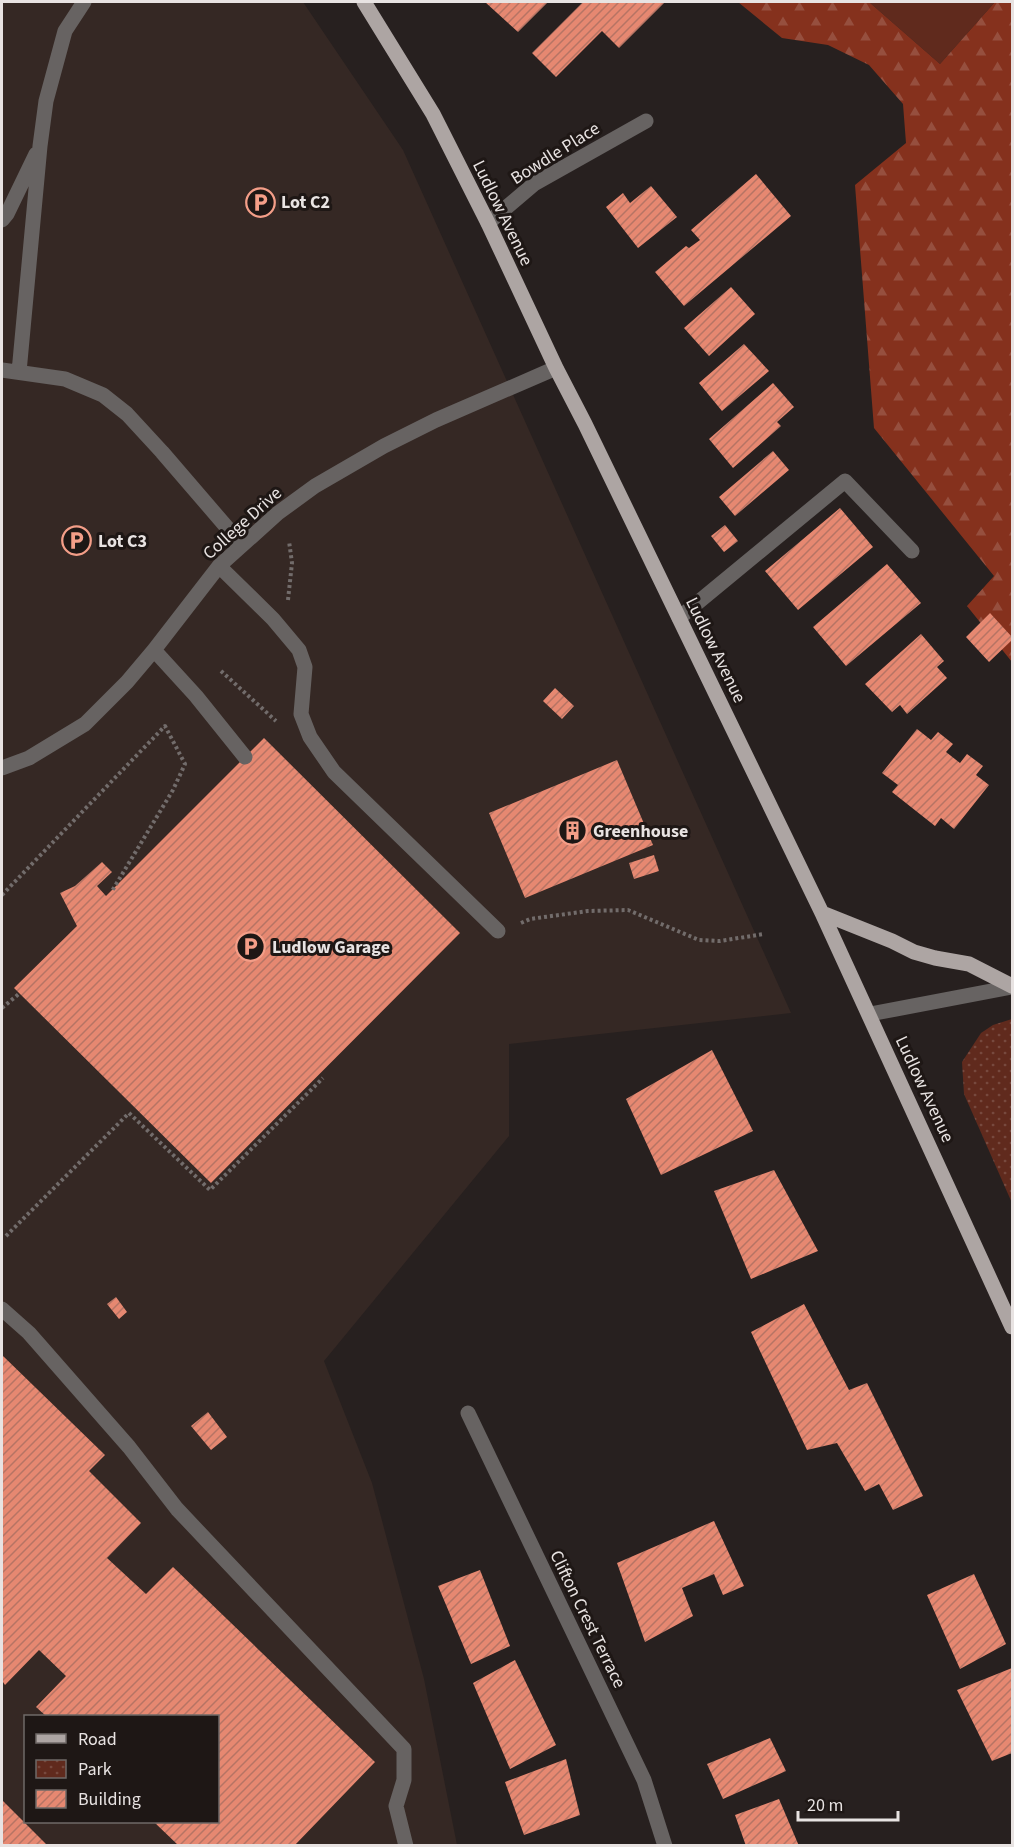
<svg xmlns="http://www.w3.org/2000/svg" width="1014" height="1847" viewBox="0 0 1014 1847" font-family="'Source Sans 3',sans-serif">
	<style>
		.built { fill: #352824; fill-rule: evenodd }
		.grass { fill: #602a1d }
		.forest { fill: url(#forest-firs) }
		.park { fill: url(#park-dots) }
		.building { fill: url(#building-hatch) }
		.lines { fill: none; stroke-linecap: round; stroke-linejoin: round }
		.path { stroke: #726c6b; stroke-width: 4; stroke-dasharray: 3 3; stroke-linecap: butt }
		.minor { stroke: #676362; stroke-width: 15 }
		.major { stroke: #ada5a3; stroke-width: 15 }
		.labels { text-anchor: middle; stroke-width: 6; stroke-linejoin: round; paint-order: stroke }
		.street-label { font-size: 18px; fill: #e8e3e2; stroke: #1e1715 }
		.poi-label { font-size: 18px; font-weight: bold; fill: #e8e3e2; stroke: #1e1715; text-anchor: start }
	</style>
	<defs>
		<pattern id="forest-firs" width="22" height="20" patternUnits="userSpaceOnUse" patternTransform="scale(1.5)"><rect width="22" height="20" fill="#85311d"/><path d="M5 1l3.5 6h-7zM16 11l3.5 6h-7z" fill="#964f3e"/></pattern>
		<pattern id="park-dots" width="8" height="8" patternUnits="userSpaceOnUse" patternTransform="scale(1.5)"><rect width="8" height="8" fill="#602a1d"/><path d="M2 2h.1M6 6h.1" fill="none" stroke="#77493e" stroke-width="1.8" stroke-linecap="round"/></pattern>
		<pattern id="building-hatch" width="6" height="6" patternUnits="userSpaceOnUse" patternTransform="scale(1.5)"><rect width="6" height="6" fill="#e68871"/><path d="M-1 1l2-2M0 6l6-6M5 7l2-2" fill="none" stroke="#b67464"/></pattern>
	</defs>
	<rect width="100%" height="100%" fill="#27201f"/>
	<path class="built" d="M2,2h301l100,148 388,863 -282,31v92l-185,225 48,122 52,196 33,166 -455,1zM26,1716h192v106h-192z"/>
	<path class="grass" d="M869,2h126l-55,62z"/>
	<path class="forest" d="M738,2h131l71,62 55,-62h17v660l-45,-56 27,-30 -120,-148 -19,-243 51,-42 -3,-39 -34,-39 -41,-20 -46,-7z"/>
	<path class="park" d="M1012,1019v184l-48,-109 -2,-32 19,-29 12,-8z"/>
	<path class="building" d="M485,2h63l-30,30z
		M583,2h82l-46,46 -17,-17 -46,46 -24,-24z
		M756,174l35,42 -107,90 -29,-34 31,-26 3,2 11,-8 -9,-10z
		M651,186l26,31 -39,31 -32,-41 17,-14 7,10z
		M731,287l24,27 -46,42 -25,-28z
		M744,344l25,27 -47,40 -23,-28z
		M773,383l21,24 -17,15 4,4 -48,42 -24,-29z
		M773,451l16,19 -54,46 -16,-19z
		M840,508l33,39 -75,63 -33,-39z
		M725,525l13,16 -14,11 -13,-16z
		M887,564l34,39 -75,63 -33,-39z
		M990,613l22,24v3l-23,22 -23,-25z
		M921,634l23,27 -7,6 10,11 -40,36 -7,-9 -8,7 -27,-28z
		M555,688l19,18 -12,13 -19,-18z
		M917,729l14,11 7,-8 15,12 -7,8 14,11 7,-9 16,12 -7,9 13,10 -35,44 -13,-11 -6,8 -43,-34 6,-7 -16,-12z
		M264,738l196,195 -249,250 -197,-195 63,-62 -17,-33 15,-7 27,-24 10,10 -15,14 9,10z
		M617,760l36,85 -128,53 -36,-85z
		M654,855l5,16 -25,8 -5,-16z
		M712,1050l41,81 -92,44 -35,-76z
		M774,1170l44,81 -67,28 -37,-88z
		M116,1297l11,15 -8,7 -12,-15z
		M804,1304l45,86 18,-7 56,113 -30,14 -14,-26 -14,7 -28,-48 -30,7 -56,-118z
		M2,1355l103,100 -16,16 52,52 -34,35 39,36 27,-27 202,195 -81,84h-115l-25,-24h64v-106h-172l-10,-9 30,-31 -27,-26 -34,35 -2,-3 -1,1z
		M208,1412l19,25 -16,13 -20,-24z
		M714,1521l30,65 -21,9 -9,-21 -32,14 11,28 -48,26 -28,-79z
		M480,1570l30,76 -39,18 -33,-78z
		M974,1574l32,70 -46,25 -33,-74z
		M515,1660l41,85 -46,24 -37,-86z
		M1012,1668v85l-20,8 -35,-71z
		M770,1738l16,33 -63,28 -16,-35z
		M566,1759l14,56 -56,20 -19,-53z
		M779,1799l20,47h-53l-11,-31z
		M2,1800l46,46h-46z"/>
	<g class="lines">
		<path class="path" d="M288,600l4,-37 -3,-22
			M221,671l55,50
			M2,895l163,-169 20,38 -12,26 -61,101
			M521,923l9,-4 58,-8 40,-1 71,30 21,1 44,-7
			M2,1008l18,-15
			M6,1236l123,-123 81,77 113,-112"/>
		<path class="minor" d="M2,220l5,-6 29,-60
			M488,223l46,-39 112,-63
			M2,370l63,9 38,16 24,19 35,38 80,93
			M19,372l21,-226 6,-45 19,-70 19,-29
			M219,566l54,53 26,31 6,17 -4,47 9,23 24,35 164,159
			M679,618l166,-137 67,70
			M154,650l42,46 49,61
			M2,768l27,-10 56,-34 42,-42 27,-32 65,-84 59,-53 37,-27 69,-40 52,-26 120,-52
			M870,1014l142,-27
			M2,1309l27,24 100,114 48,62 227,240v31l-8,26 10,40
			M468,1413l176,367 21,66"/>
		<path class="major" d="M364,2l69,112 55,109 68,145 29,56 237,489 190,414
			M822,913l70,28 22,11 21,6 34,6 43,22"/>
	</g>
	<defs>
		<symbol id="parking-ring" viewBox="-11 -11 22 22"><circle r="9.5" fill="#1e1715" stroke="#f49e88" stroke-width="1.5"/><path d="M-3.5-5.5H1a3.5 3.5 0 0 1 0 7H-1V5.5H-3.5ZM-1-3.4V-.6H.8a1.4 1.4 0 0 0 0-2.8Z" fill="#f49e88"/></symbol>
		<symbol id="building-ring" viewBox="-11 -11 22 22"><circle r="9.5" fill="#1e1715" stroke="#f49e88" stroke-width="1.5"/><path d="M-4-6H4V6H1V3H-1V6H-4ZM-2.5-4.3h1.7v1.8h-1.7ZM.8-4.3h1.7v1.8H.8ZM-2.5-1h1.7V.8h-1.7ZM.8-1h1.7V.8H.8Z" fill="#f49e88"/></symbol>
	</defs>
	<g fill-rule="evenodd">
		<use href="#parking-ring" x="244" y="186" width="33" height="33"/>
		<use href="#parking-ring" x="60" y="524" width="33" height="33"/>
		<use href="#building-ring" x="556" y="814" width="33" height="33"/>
		<use href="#parking-ring" x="234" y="930" width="33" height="33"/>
	</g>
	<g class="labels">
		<g class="street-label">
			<text transform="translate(555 153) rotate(-32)" y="6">Bowdle Place</text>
			<text transform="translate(503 213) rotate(64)" y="6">Ludlow Avenue</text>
			<text transform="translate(242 523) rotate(-42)" y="6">College Drive</text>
			<text transform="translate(716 650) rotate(64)" y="6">Ludlow Avenue</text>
			<text transform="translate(925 1089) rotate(65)" y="6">Ludlow Avenue</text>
			<text transform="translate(588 1619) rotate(64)" y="6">Clifton Crest Terrace</text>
		</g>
		<g class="poi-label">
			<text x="281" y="208">Lot C2</text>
			<text x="98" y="547">Lot C3</text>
			<text x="593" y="837">Greenhouse</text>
			<text x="272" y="953">Ludlow Garage</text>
		</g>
	</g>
	<rect width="1014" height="1847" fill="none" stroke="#e8e3e2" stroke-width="6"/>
	<rect x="24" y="1715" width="195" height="108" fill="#1e1715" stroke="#6f6967" stroke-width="1.5"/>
	<rect x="36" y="1734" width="30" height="9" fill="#ada5a3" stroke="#6f6967" stroke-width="1.5"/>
	<text x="78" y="1745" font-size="18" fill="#e8e3e2">Road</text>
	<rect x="36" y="1760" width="30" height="18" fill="url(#park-dots)" stroke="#6f6967" stroke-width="1.5"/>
	<text x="78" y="1775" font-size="18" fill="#e8e3e2">Park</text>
	<rect x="36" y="1790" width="30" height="18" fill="url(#building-hatch)" stroke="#6f6967" stroke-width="1.5"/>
	<text x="78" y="1805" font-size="18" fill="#e8e3e2">Building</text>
	<path d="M798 1811v9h100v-9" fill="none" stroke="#e8e3e2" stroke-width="3"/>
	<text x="807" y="1811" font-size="18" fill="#e8e3e2" stroke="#1e1715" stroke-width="4.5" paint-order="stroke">20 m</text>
</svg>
